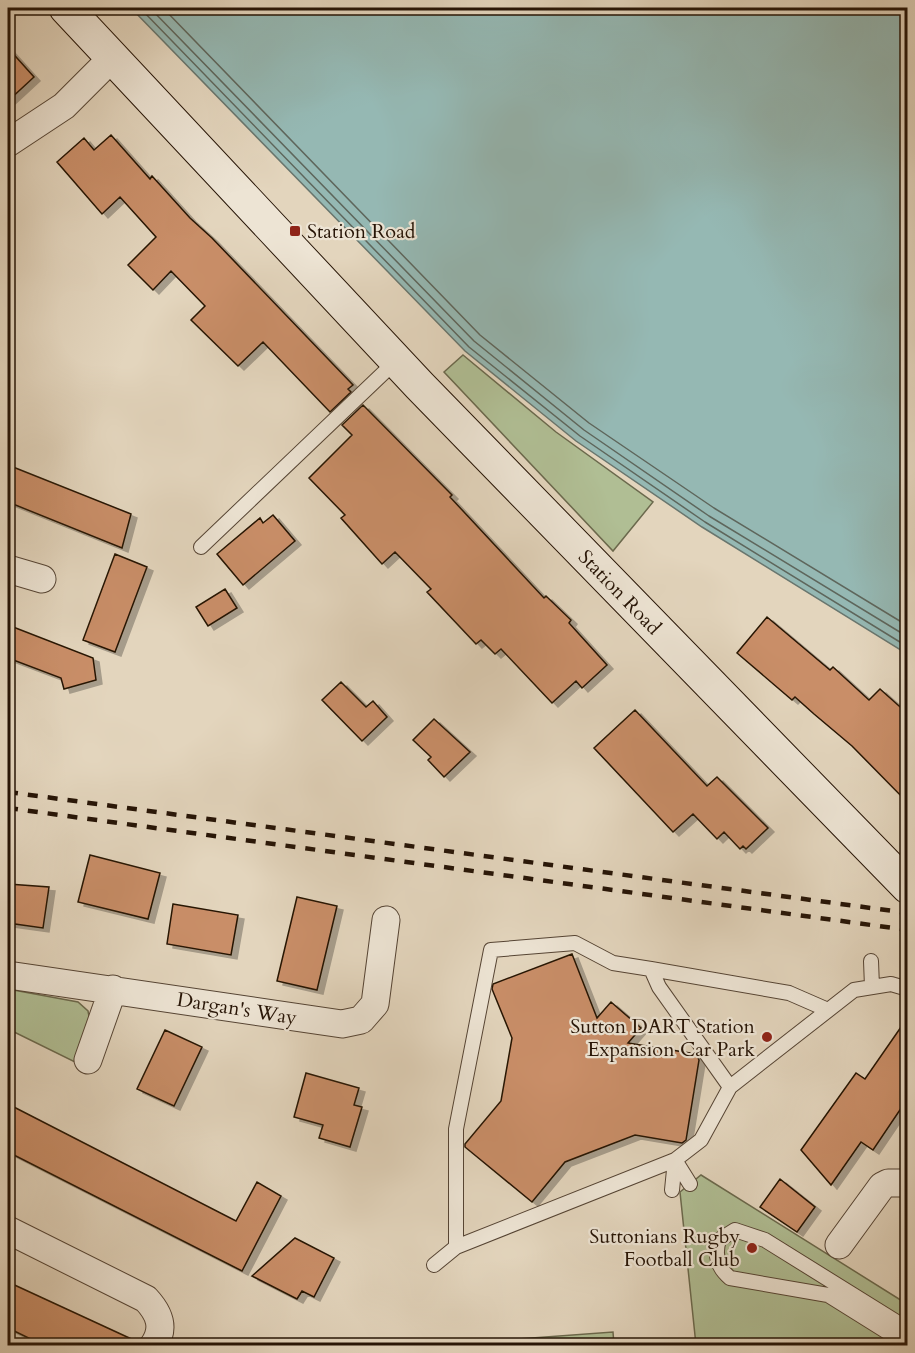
<svg xmlns="http://www.w3.org/2000/svg" width="915" height="1353" viewBox="0 0 915 1353" font-family="Cardo,serif">
	<style>
		.green { fill: #b0be94; stroke: #6b694d; stroke-width: 1.5 }
		.water { fill: #95b8b3; stroke: #69766e; stroke-width: 1.5 }
		.lines { fill: none; stroke-linecap: round; stroke-linejoin: round }
		.shore { stroke: #5e665c; stroke-width: 1.5 }
		.building { fill: #c98e68; stroke: #261406; stroke-width: 1.5; filter: url(#shadow) }
		.lane-casing { stroke: #554434; stroke-width: 16 }
		.street-casing { stroke: #554434; stroke-width: 29 }
		.secondary-casing { stroke: #261406; stroke-width: 35 }
		.lane { stroke: #ede4d4; stroke-width: 14 }
		.street { stroke: #ede4d4; stroke-width: 27 }
		.secondary { stroke: #ede4d4; stroke-width: 33 }
		.rail { stroke: #261406; stroke-width: 4.5; stroke-dasharray: 10 10; stroke-linecap: butt }
		.poi-dot { fill: #8f2418; stroke: #ede4d4; stroke-width: 2 }
		.labels { text-anchor: middle; stroke-width: 4.5; stroke-linejoin: round; paint-order: stroke }
		.poi-label { font-size: 20px; fill: #261406; stroke: #ede4d4; text-anchor: end }
		.street-label { font-size: 20px; fill: #261406; stroke: #ede4d4 }
	</style>
	<defs>
		<filter id="shadow"><feDropShadow dx="6" dy="4" stdDeviation="0" flood-color="#0004"/></filter>
	</defs>
	<rect width="100%" height="100%" fill="#e3d5bd"/>
	<filter id="stains"><feTurbulence type="fractalNoise" baseFrequency=".00333" numOctaves="4"/><feColorMatrix values="0 0 0 0 .2 0 0 0 0 .09 0 0 0 0 .02 0 0 0 .5 -.17"/></filter>
	<radialGradient id="worn" r=".72"><stop offset=".6" stop-color="#630" stop-opacity="0"/><stop offset="1" stop-color="#630" stop-opacity=".3"/></radialGradient>
	<path class="green" d="M463,355l93,77 97,70 -40,49 -169,-179z
		M8,989l70,13 10,9 4,20 -11,34 -73,-36z
		M701,1175l206,129v41h-211l-16,-153z
		M613,1332l1,13h-179z"/>
	<path class="water" d="M131,8h776v646l-205,-127 -126,-86 -111,-90z"/>
	<g class="lines">
		<path class="shore" d="M140,8l329,339 111,89 125,86 203,125
			M150,8l324,333 110,89 125,86 199,121
			M163,8l317,327 109,88 125,85 194,118"/>
	</g>
	<path class="building" d="M8,48l26,29 -26,24z
		M111,135l39,44 2,-3 38,42 22,20 141,147 -5,4 3,3 -21,20 -67,-70 -25,24 -47,-46 14,-14 -34,-35 -18,19 -25,-25 28,-28 -36,-40 -18,17 -45,-52 27,-24 10,12z
		M363,405l89,90 -2,2 94,101 2,-2 25,24 -2,3 38,42 -25,23 -6,-7 -24,22 -51,-54 -6,5 -14,-14 -5,4 -49,-52 4,-3 -36,-37 -13,12 -41,-46 4,-3 -36,-37 43,-43 -10,-10z
		M8,465l123,49 -9,34 -114,-46z
		M273,515l22,26 -52,44 -26,-31 43,-36 3,5z
		M115,554l32,13 -32,85 -32,-12z
		M225,589l12,19 -29,18 -12,-19z
		M767,617l63,53 3,-3 36,33 11,-11 28,25v89l-56,-57 -38,-32 -19,-17 -3,3 -55,-47z
		M8,625l85,33 3,22 -32,9 -3,-11 -53,-20z
		M341,682l25,25 7,-6 14,16 -25,24 -40,-41z
		M635,710l72,76 10,-9 51,51 -22,21 -3,-3 -3,3 -16,-17 -7,7 -24,-25 -20,18 -79,-84z
		M434,719l36,33 -26,25 -16,-17 3,-3 -18,-17z
		M90,855l70,18 -12,46 -70,-17z
		M8,884l41,3 -6,41 -35,-5z
		M297,897l40,9 -20,84 -40,-9z
		M173,904l65,11 -7,40 -64,-11z
		M572,954l25,64 14,-16 30,26 -13,15 68,11 3,6 -13,80 -4,3 -47,-8 -70,27 -33,40 -67,-55v-3l36,-43 11,-63 -20,-49 1,-5z
		M908,1017v81l-35,52 -12,-8 -30,43 -30,-35 55,-77 9,6z
		M165,1030l37,17 -28,59 -37,-17z
		M306,1073l53,15 -5,17 8,2 -12,40 -31,-9 4,-13 -29,-8z
		M8,1104l228,117 21,-39 24,14 -39,75 -234,-119z
		M780,1179l35,28 -18,25 -37,-25z
		M295,1238l39,20 -20,39 -12,-6 -5,8 -45,-23z
		M8,1282l130,60 -1,4h-92l-37,-18z"/>
	<g class="lines">
		<defs>
			<path id="lane" d="M201,547l195,-186
				M871,961l1,26
				M828,1010l-39,-17 -138,-24 8,18 71,100 124,-97 37,-6 17,5
				M675,1160l15,24
				M672,1190l3,-30
				M456,1247v-118l35,-179 84,-7 38,20 38,6
				M434,1265l22,-18 219,-87 26,-20 29,-53
				M908,1329l-143,-89 -30,-10 -16,10c-5,15 -1,28 11,38l98,17 80,50"/>
			<path id="street" d="M8,143l56,-37 47,-47
				M8,569l34,10
				M8,975l334,49 19,-4 14,-16 11,-84
				M88,1060l25,-71
				M8,1230l138,69c13,14 20,29 7,47
				M839,1245l43,-59 6,-3h20"/>
			<path id="secondary" d="M66,8l354,378 488,501"/>
		</defs>
		<use href="#lane" class="lane-casing"/>
		<use href="#street" class="street-casing"/>
		<use href="#secondary" class="secondary-casing"/>
		<use href="#lane" class="lane"/>
		<use href="#street" class="street"/>
		<use href="#secondary" class="secondary"/>
		<path class="rail" d="M8,792l900,121
			M8,808l900,122"/>
	</g>
	<g class="poi-dot">
		<rect x="289" y="225" width="12" height="12" rx="3"/>
		<circle cx="767" cy="1037" r="6"/>
		<circle cx="752" cy="1248" r="6"/>
	</g>
	<g class="labels">
		<g class="poi-label">
			<text x="307" y="238" text-anchor="start">Station Road</text>
			<text x="755" y="1033">Sutton DART Station<tspan x="755" dy="23">Expansion Car Park</tspan></text>
			<text x="740" y="1243">Suttonians Rugby<tspan x="740" dy="23">Football Club</tspan></text>
		</g>
		<g class="street-label">
			<text transform="translate(620 592) rotate(46)" y="7">Station Road</text>
			<text transform="translate(237 1008) rotate(9)" y="7">Dargan's Way</text>
		</g>
	</g>
	<rect width="915" height="1353" fill="none" stroke="#e3d5bd" stroke-width="30"/>
	<rect x="9" y="9" width="897" height="1335" fill="none" stroke="#261406" stroke-width="3"/>
	<rect x="15" y="15" width="885" height="1323" fill="none" stroke="#261406" stroke-width="1.5"/>
	<rect width="100%" height="100%" filter="url(#stains)"/>
	<rect width="100%" height="100%" fill="url(#worn)"/>
</svg>
